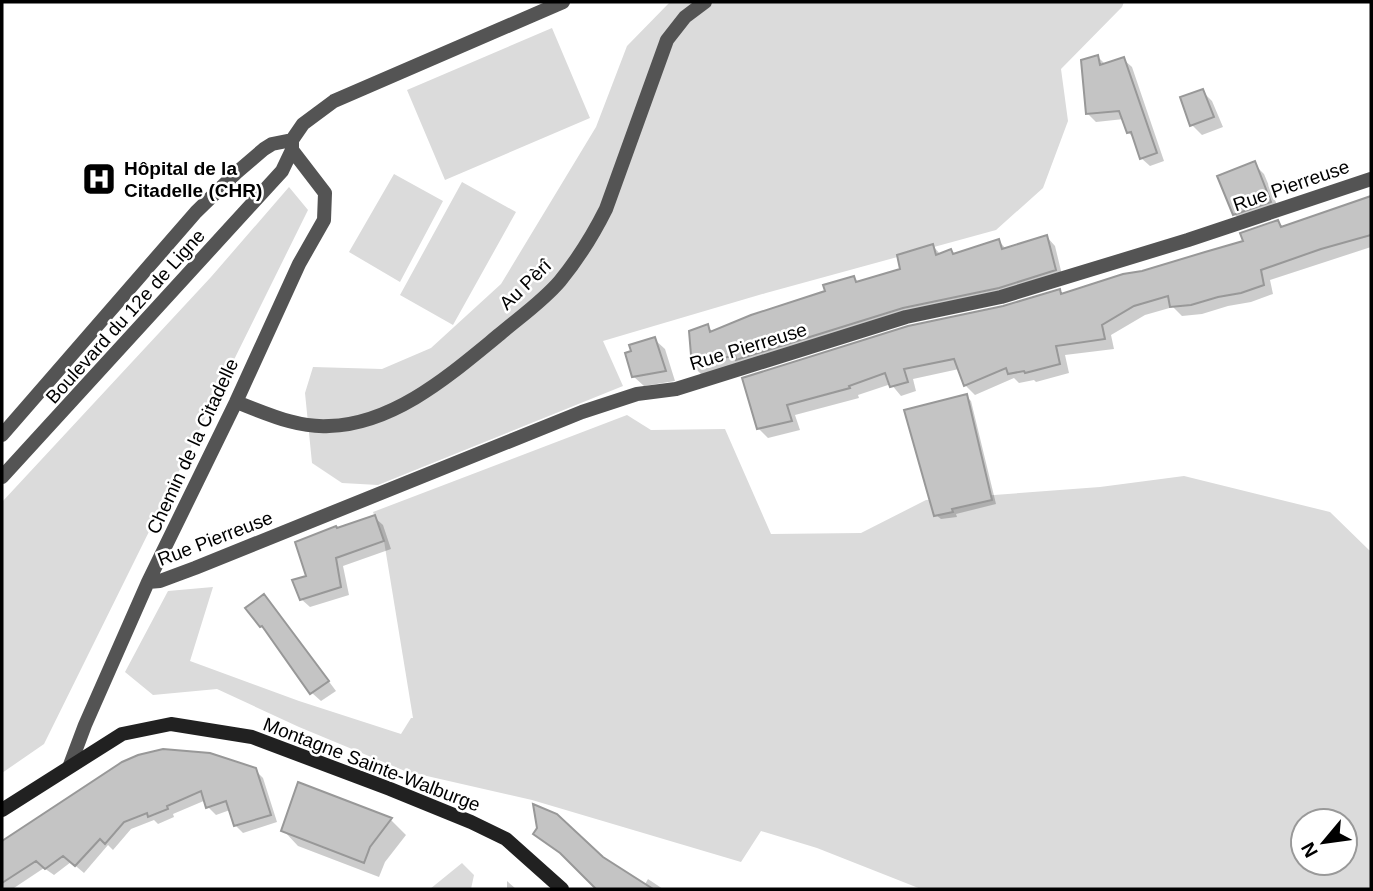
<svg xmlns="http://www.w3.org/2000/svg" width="1373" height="891" viewBox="0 0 1373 891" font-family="Helvetica,sans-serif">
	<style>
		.green { fill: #dbdbdb; fill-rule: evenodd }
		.shadow { fill: #0003 }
		.building { fill: #c4c4c4; stroke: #989898; stroke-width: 2 }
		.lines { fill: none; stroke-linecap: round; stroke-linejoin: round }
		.street { stroke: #545454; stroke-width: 14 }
		.secondary { stroke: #212121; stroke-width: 14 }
		.labels { text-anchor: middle; stroke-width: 5; stroke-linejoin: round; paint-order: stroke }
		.poi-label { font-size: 19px; font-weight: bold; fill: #000; stroke: #fff; text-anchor: start }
		.street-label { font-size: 19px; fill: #000; stroke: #fff }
	</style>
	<rect width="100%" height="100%" fill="#fff"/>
	<path class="green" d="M670,2h454l-2,5 -61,62 7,52 -25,67 -47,42 -230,63 -163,48 20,45 -245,99 -36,-2 -30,-20 -7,-70 8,-26 69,2 49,-21 70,-64 95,-157 31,-81z
		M552,28l38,90 -145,62 -38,-90z
		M394,174l49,27 -43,81 -51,-30z
		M462,182l54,30 -63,113 -53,-30z
		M289,187l19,23 -264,534 -42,29v-271l209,-225z
		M627,415l24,15 74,-1 46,105 90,-1 65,-33 174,-13 84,-11 146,36 39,38 2,1v338h-450l-104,-41 -56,-17 -20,31 -209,-62 -127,-29 -106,-44 -82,-38 -64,6 -28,-23 43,-81 45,-4 -23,74 109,40 102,33 10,-16h2l-29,-177 -11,-29zM1303,821h42v42h-42z
		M462,863l12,12 -3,14h-41z"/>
	<path class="shadow" d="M1098,57l8,8 17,-6 9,8 32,94 -14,5 -9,-8 -6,-19 -7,-7 -4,-13 -28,3 -9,-9z
		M1202,91l10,10 11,26 -21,8 -10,-10z
		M1254,164l10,10 16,38 -35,12 -11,-10z
		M1371,198v49l-101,33 3,14 -22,8 -23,4 -26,8 -20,2 -9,-9 -28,8 -34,20 3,14 -49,6 4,18 -33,9 -2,-2 -15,3 -5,-5 -39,17 -10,-10 -6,-16 -46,10 3,12 -15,5 -10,-12 -33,11 1,3 -64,17 5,15 -32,8 -10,-10 -14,-48 259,-72 57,-17 4,4 78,-23 104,-30 32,-20 6,6z
		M1047,237l8,9 8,33 -361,96 -9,-9 14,-40 6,6 114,-39 26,-15 5,5 44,-13 31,-24 8,9 10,-4 4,4 44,-14 7,8z
		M654,339l11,10 10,32 -31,5 -11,-10z
		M966,396l5,5 25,103 -40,10 1,3 -16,2 -5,-4z
		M374,517l9,8 8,24 -48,17 6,29 -39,12 -9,-8 8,-22 28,-47z
		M272,605l64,86 -15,10 -9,-8 -42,-58 -9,-9z
		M255,770l8,8 14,44 -34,11 -8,-8 -5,-15 -14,5 -8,-8 -2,-7 -33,14 1,3 -16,7 -4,-4 -23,9 -18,21 -5,-5 -24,28 -13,-11 -17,13 -10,-7 -30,20 1,1h-13v-46l58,-39z
		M299,784l92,36 15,15 -21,27 -6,15 -81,-31 -15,-16z
		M602,858l42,28 4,-7 15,10h-63l-32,-30z
		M507,881l9,8h-9z"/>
	<path class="building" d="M1098,55l2,10 24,-8 33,96 -17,6 -9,-27 -4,1 -8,-22 -33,3 -5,-54z
		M1203,89l11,28 -24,9 -10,-29z
		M1255,161l16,41 -38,13 -16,-39z
		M1371,196v39l-50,14 -60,21 3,15 -23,8 -23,4 -27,8 -21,2 -2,-11 -34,10 -32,19 3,14 -49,7 4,18 -35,9 -1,-2 -16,3 -2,-6 -42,18 -10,-27 -50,10 4,13 -18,5 -5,-14 -36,13 1,2 -63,17 5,16 -35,8 -15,-51 166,-52 95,-20 57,-17 1,5 62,-20 19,-3 63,-19 38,-11 -3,-8 38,-13 3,7z
		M1047,235l9,35 -57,18 -96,20 -167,52 -1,-5 -43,12 -3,-36 19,-7 2,8 41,-17 74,-24 -2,-6 31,-9 2,6 44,-13 -3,-14 36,-11 3,11 15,-6 2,5 46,-15 3,10z
		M655,337l11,34 -34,6 -7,-24 6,-2 -2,-6z
		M967,394l25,106 -40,9 1,3 -19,4 -30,-106z
		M375,515l9,26 -48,17 5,29 -41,13 -8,-20 14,-4 -11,-34 41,-16 1,2z
		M264,594l65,87 -19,13 -48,-68 -2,1 -15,-19z
		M163,749l47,4 46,15 15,47 -37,11 -8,-25 -20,7 -5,-17 -34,15 1,3 -20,8 -1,-4 -23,9 -19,22 -5,-5 -25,27 -12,-10 -18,13 -9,-8 -34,22v-42l120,-79 16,-7z
		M298,782l94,36 -22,29 -6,16 -83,-32z
		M533,804l24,10 46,43 50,32h-57l-36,-36 -27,-19 4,-6z"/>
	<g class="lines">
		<path class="street" d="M292,140l11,-16 31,-23 229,-99
			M236,402c30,11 60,26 93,24 66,-2 122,-52 171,-92 20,-17 43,-33 60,-53 18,-22 33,-46 46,-72l61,-169 18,-23 20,-15
			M2,435l194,-223 40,-39 28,-24 8,-5 20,-4
			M2,477l280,-306 10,-21v-8
			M148,582l12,-1 35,-13 387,-156 55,-18 39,-5 230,-72 95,-20 187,-57 183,-61
			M70,765l15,-40 63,-143 88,-180 63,-138 25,-44 1,-27 -33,-43"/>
		<path class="secondary" d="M2,810l120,-76 49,-10 81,13 138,52 81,33 35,17 56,50"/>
	</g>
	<defs>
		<symbol id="hospital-square" viewBox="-11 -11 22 22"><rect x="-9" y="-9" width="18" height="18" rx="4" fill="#000" stroke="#fff"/><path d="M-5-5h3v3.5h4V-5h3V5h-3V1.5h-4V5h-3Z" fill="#fff"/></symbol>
	</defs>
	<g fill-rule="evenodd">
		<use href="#hospital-square" x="80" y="160" width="38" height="38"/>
	</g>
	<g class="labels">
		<g class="poi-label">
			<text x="124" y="175">Hôpital de la<tspan x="124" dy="22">Citadelle (CHR)</tspan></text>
		</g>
		<g class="street-label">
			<text transform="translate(1291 185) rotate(-19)" y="7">Rue Pierreuse</text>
			<text transform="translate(525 284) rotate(-44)" y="7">Au Pèrî</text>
			<text transform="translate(125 316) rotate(-48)" y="7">Boulevard du 12e de Ligne</text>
			<text transform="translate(748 346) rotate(-17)" y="7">Rue Pierreuse</text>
			<text transform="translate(192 446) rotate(-65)" y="7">Chemin de la Citadelle</text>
			<text transform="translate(215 538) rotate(-21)" y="7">Rue Pierreuse</text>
			<text transform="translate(372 764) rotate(21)" y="7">Montagne Sainte-Walburge</text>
		</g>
	</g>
	<rect width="1373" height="891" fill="none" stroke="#000000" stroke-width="7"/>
	<g transform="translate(1324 842) rotate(241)"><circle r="33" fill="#ffffff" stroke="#999999" stroke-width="2"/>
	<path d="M0-5L12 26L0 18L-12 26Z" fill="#000000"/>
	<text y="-10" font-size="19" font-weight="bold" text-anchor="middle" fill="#000000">N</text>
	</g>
</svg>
